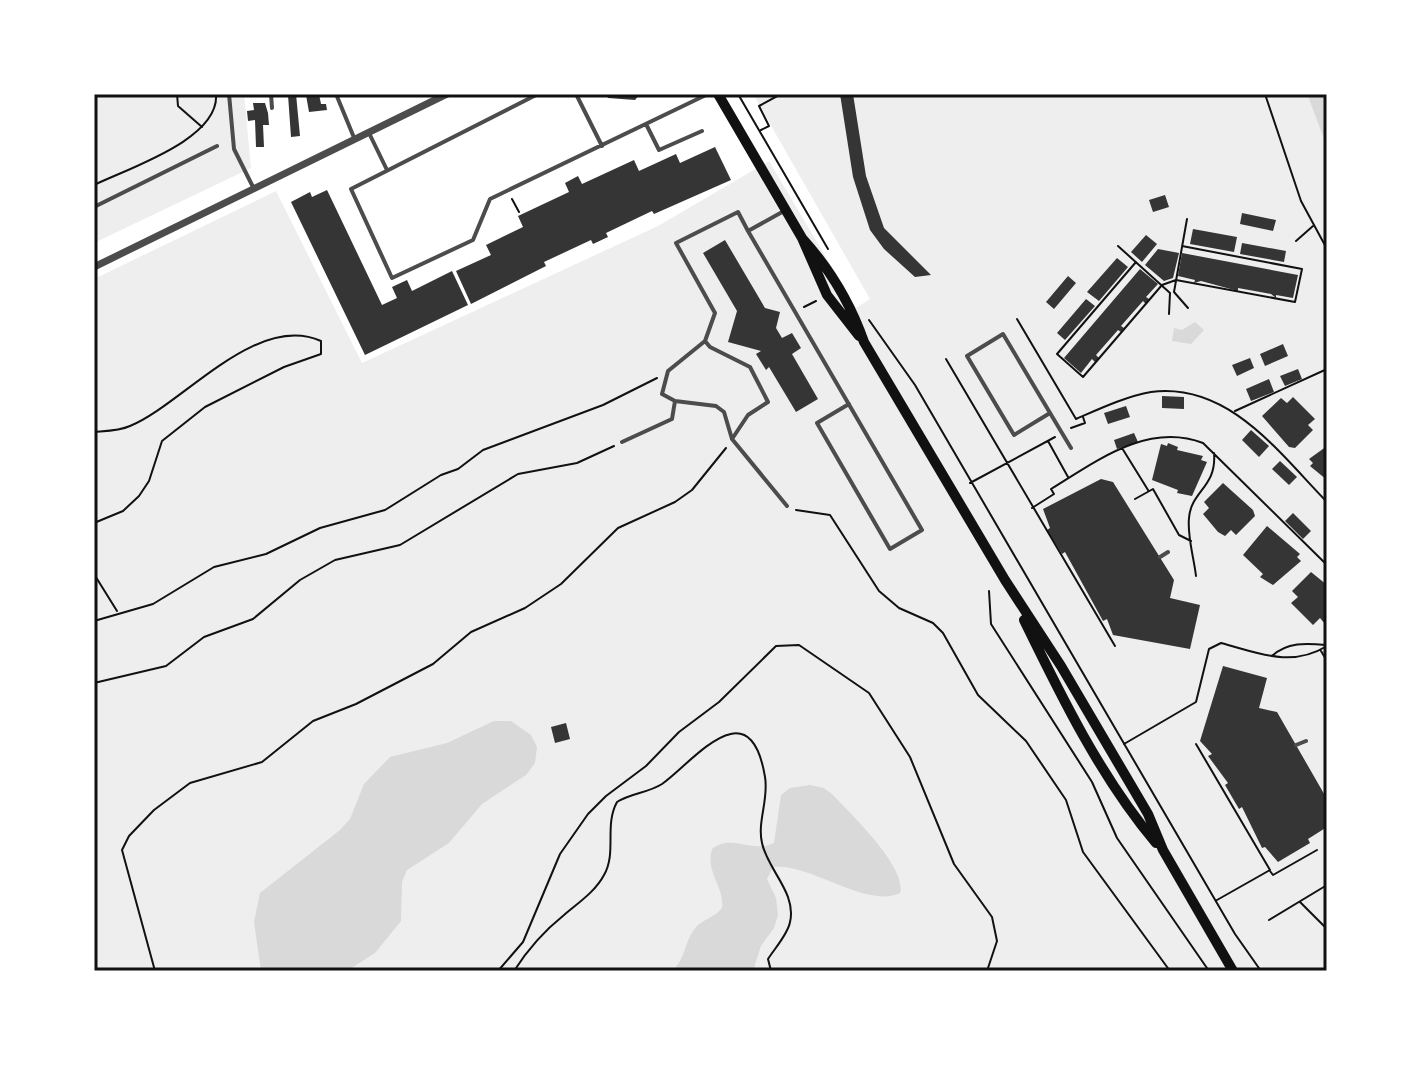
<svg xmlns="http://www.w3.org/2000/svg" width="1421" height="1065" viewBox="0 0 1421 1065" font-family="Cabin,sans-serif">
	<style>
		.green { fill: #eee }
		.water { fill: #d9d9d9 }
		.building { fill: #353535 }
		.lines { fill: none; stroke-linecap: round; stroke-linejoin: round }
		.path { stroke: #111; stroke-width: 2 }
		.service { stroke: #4c4c4c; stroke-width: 4 }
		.minor { stroke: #4c4c4c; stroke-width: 7 }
		.secondary { stroke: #111; stroke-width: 10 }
		.neatline { fill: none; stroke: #111; stroke-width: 3 }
	</style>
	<rect width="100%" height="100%" fill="#fff"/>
	<path class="green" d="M94,94h150l7,74 -157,75z
		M753,94h554l20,53v824h-1233v-692l182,-88 86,172 296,-137 111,-65 87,147 14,-9z"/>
	<path class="water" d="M1307,94h20v53z
		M1195,322l9,8 -13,14 -19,-3 2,-13 8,2z
		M494,721h17l20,14 6,12 -2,16 -9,12 -44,29 -33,39 -42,27 -5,12 -1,39 -26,32 -28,18h-86l-7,-49 6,-29 80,-63 10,-11 14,-35 26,-27 57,-14z
		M810,785l14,3 8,6c18,19 76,74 68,99 -34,16 -89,-30 -127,-26l-6,12 9,19 2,17 -4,13 -13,18 -8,25h-81c14,-12 12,-30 24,-44 8,-8 19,-10 26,-19 3,-21 -17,-35 -10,-59 20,-16 40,5 62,-6l7,-48 9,-7z"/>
	<path class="building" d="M296,94l4,42 -9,1 -3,-42z
		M319,94l2,10h5l1,6 -18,2 -3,-17z
		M606,94h34l-5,6 -27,-2z
		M840,94h13l13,82 18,52 47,47 -16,2 -31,-28 -14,-19 -17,-53z
		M253,103h12l3,10 1,12h-6l1,22h-8l-1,-27 -7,1 -1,-10 7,-1z
		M715,147l16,33 -77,34 -2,-3 -46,22 2,4 -15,7 -2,-4 -47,22 2,4 -75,38 -15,-33 35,-16 -5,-10 37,-18 -5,-11 51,-24 -4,-9 13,-7 4,8 52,-24 5,11 37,-17 4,9z
		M327,190l55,115 15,-7 -5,-11 15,-7 5,11 40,-20 16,34 -103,50 -74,-153 19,-10 2,5z
		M1165,195l4,12 -16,5 -4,-12z
		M1242,213l34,7 -3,11 -33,-7z
		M1193,229l44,8 -3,15 -44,-8z
		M1146,235l11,9 -15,18 -11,-10z
		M725,240l40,68 15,4 -4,16 6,10 10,-5 9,15 -9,6 26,45 -22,13 -27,-45 -3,3 -10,-16 5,-3 -33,-9 9,-31 -34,-58z
		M1242,243l44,8 -2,11 -44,-8z
		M1158,249l21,4 -6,25 -9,3 -19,-16z
		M1182,253l116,22 -5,23 -17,-3v3l-5,-4 -33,-6v3l-37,-10 -7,2 1,-3 -17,-4z
		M1117,258l11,9 -29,34 -12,-9z
		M1140,269l18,15 -12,13 3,2 -3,5 -3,-3 -22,25 3,2 -3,4 -3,-2 -22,25 3,3 -4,4 -3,-3 -11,14 -17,-15z
		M1068,276l8,7 -22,26 -8,-7z
		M1086,299l9,7 -30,34 -8,-7z
		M1283,344l5,12 -23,10 -5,-12z
		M1250,358l4,10 -17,8 -5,-11z
		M1298,369l4,10 -17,7 -5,-10z
		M1269,379l5,13 -23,9 -5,-12z
		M1162,396l22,1v12l-22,-1z
		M1293,397l22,22 -7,6 5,5 -18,18 -6,-1 -27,-31 19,-18 6,5z
		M1126,406l4,11 -22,7 -4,-11z
		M1251,430l18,16 -10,11 -17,-17z
		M1134,433l4,9 -21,7 -3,-9z
		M1168,443l10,4 -1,3 26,6 -2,4 6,2 -15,34 -15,-3 1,-3 -26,-10 9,-36 6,2z
		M1327,446v34l-17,-14 3,-3 -4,-4z
		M1280,461l17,16 -8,8 -17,-16z
		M1101,479l12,3 61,98 -4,18 30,7 -10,44 -77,-14 -6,-16 -4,2 -38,-69 -3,2 -15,-24 3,-2 -7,-19z
		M1223,483l30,27 2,6 -19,19 -5,-5 -6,6 -7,-4 -15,-18 6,-6 -5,-6z
		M1293,513l18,18 -8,8 -18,-18z
		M1267,526l33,28 -3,3 4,4 -28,24 -13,-8 3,-3 -20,-19z
		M1311,572l16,13 -2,39 -5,-6 -7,7 -22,-22 7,-6 -6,-6z
		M1223,666l44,12 -8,30 18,4 50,87v28l-19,12 2,4 -32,19 -13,-15 -3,1 -20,-41 -3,2 -14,-24 3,-2 -20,-27 4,-2 -12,-13z
		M566,723l4,16 -15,4 -4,-16z"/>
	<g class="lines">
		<path class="path" d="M177,94l1,12 24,21
			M738,94l90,155
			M1265,94l36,107 26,48
			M761,130l8,-4 -10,-20 22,-12
			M94,185c35,-17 126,-46 122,-91
			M512,199l7,13
			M1187,219l-13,73 14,16
			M1296,241l17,-15
			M1118,246l52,47 -1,21
			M1136,262l-79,92 26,23 79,-92 14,-5 119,22 7,-33 -120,-23
			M804,307l12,-6
			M1017,319l59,100c23,-10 51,-23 75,-27 78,-10 128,61 176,110
			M869,320l46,65 320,549 26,37
			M946,359l169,287
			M1235,411l92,-42
			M1071,428l14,-5 -2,-6
			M94,432c12,-1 25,-1 36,-6 52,-21 126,-114 191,-85v13l-37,13 -79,40 -43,34 -13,40 -10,15 -16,15 -29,12
			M1048,441l20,36
			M1122,448l26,42
			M970,483l85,-46
			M1135,499l18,-10 26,46 12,6
			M1032,508l22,-14 -3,-5c47,-29 97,-67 152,-46l124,122
			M796,510l34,5 49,76 20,17 34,15 10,10 35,62 48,46 40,59 17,52 87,119
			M94,574l23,37
			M1196,576c-2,-18 -9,-40 -7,-58 2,-27 28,-31 25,-65
			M989,591l2,33 101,158 25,56 92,133
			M94,621l59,-17 61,-37 52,-13 54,-26 65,-18 56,-35 17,-6 25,-19 120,-45 54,-27
			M1321,651l6,10
			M1272,656c15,-14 34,-13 54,-11
			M94,683l72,-17 38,-29 49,-18 47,-39 35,-20 65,-15 118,-71 59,-11 37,-17
			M1124,744l72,-42 13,-53 12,-6c38,10 70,25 106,3
			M1196,744l74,126 -53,30
			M1270,871l3,4 44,-25
			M1300,902l27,27
			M1269,920l58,-35
			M155,971l-33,-121 7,-14 25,-26 36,-27 72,-21 51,-41 43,-17 77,-40 38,-32 54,-24 36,-24 57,-56 57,-26 17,-12 34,-42
			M498,971l25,-29 37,-88 28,-40 18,-18 40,-30 33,-34 40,-30 57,-56 23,-1 70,48 41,64 44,107 38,53 5,24 -10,30
			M514,971c14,-22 30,-40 50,-56 14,-12 31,-23 40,-40 13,-23 0,-49 13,-73 14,-9 31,-9 45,-18 31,-22 88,-98 103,-7 4,22 -8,45 -3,66 5,26 35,50 28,79 -2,12 -15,26 -22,37l3,12
			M1323,971l4,-2"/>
		<path class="service" d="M229,94l5,55 19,38
			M271,94l1,14
			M336,94l19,46
			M538,94l-187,95 41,89 81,-38 17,-41 218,-105
			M576,94l26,52
			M646,124l13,26 43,-19
			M369,133l18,37
			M94,207l123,-61
			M784,211l-36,20 174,299 -32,19 -73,-126 32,-19
			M705,341l-37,30 -6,23 13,7 41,5 8,6 8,27 55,67
			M1050,413l-36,22 -47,-79 36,-22 59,99 9,15
			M732,439l16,-24 20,-13 -18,-35 -40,-20 -5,-6 10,-28 -39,-70 62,-31 10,19
			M622,442l50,-23 3,-18
			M1160,557l8,-5
			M1296,745l10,-4"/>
		<path class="minor" d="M94,267l353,-173"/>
		<path class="secondary" d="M718,94l84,144 25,57 32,41
			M802,238c29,32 48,64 62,104l141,238 56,86 87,148 15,36 70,121
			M1024,620c37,76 77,158 132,223"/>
	</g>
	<rect width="1421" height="1065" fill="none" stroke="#ffffff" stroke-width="192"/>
	<rect x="96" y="96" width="1229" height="873" class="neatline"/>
</svg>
